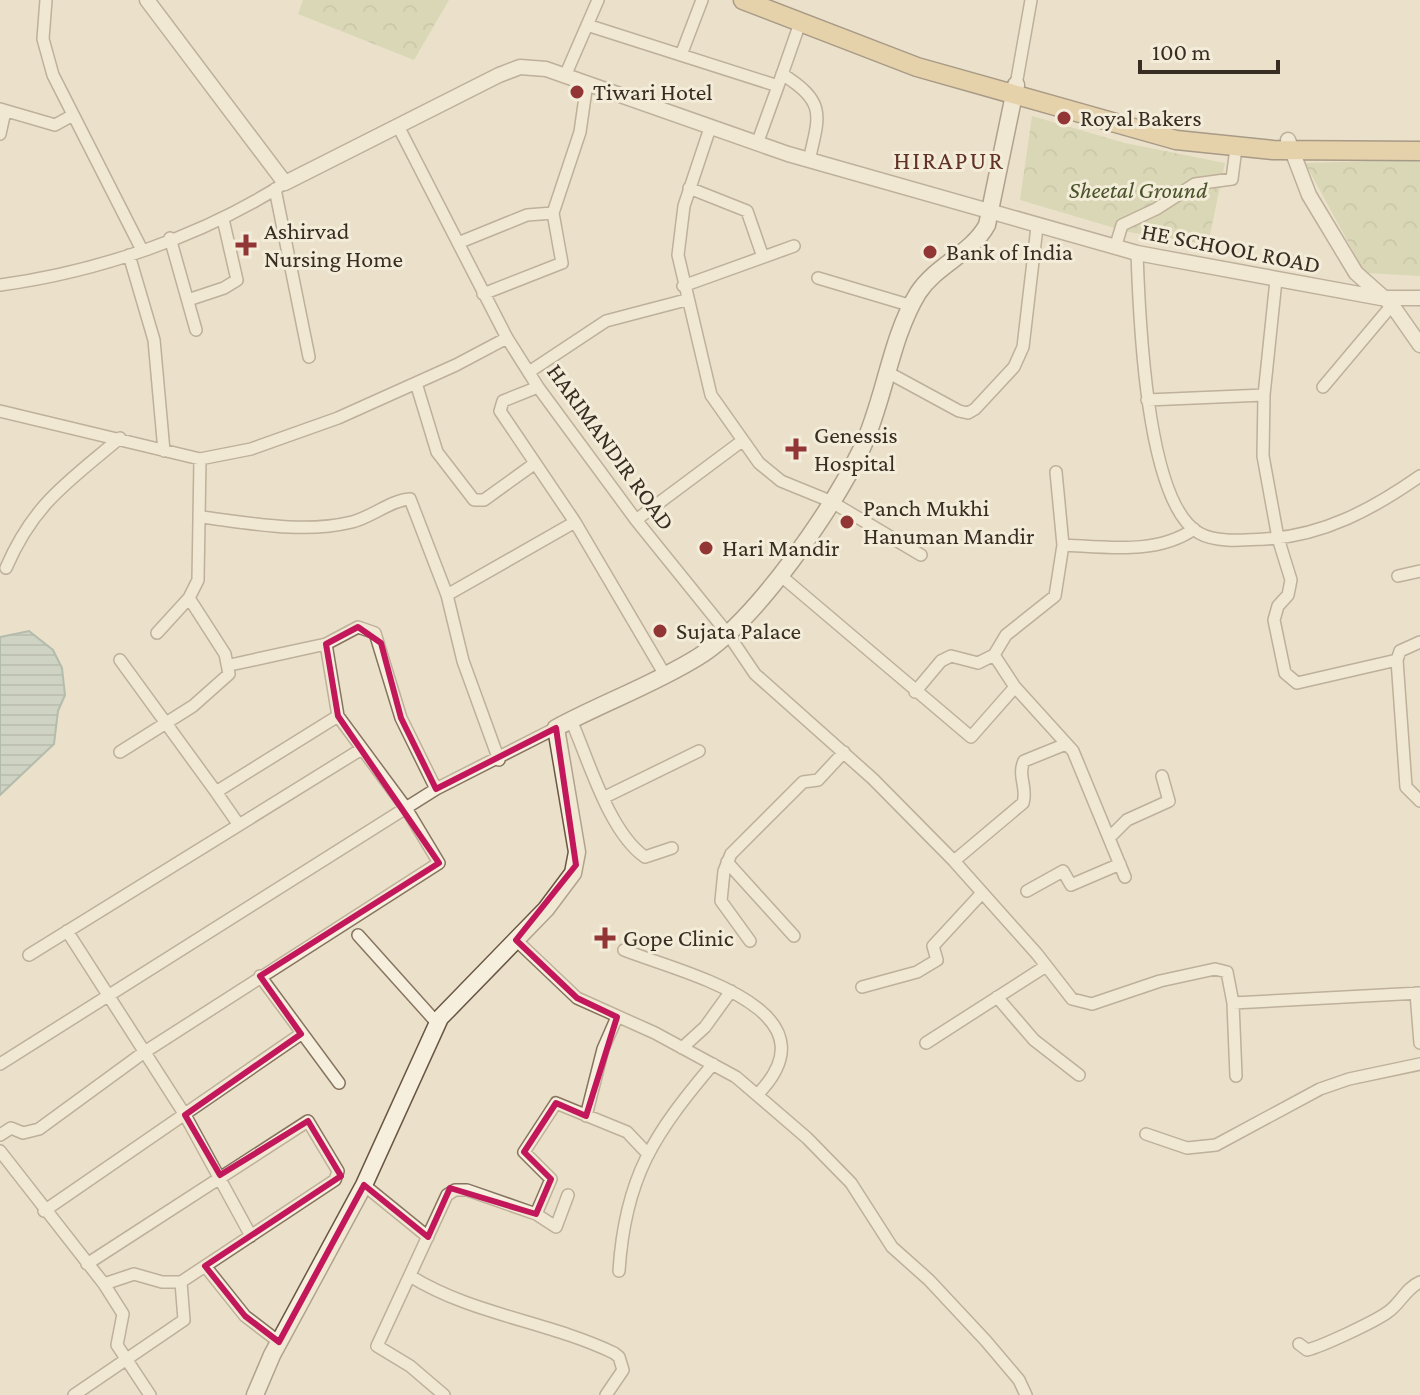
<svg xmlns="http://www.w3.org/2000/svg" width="1420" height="1395" viewBox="0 0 1420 1395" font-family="'Crimson Pro',serif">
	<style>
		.park { fill: url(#park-crowns) }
		.water { fill: url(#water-rules); stroke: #718e87; stroke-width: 2 }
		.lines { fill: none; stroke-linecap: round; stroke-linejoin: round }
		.minor-casing { stroke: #877460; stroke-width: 14 }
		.tertiary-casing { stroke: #877460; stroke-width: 17 }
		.secondary-casing { stroke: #695643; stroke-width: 19 }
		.trunk-casing { stroke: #554333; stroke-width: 21 }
		.minor { stroke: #f6efdd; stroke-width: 11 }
		.tertiary { stroke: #f6efdd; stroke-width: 14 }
		.secondary { stroke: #f6efdd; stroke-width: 16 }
		.trunk { stroke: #debc84; stroke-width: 18 }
		.marked { fill: none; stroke: #c2185b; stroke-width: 6; stroke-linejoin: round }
		.poi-dot { fill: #913535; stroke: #f3ecd9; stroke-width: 3 }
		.labels { text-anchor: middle; stroke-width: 6; stroke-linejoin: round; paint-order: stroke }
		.poi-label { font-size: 24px; fill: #382d22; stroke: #f3ecd9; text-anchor: start }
		.park-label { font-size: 24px; font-style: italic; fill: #49532a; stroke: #f3ecd9 }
		.street-label { font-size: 24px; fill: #382d22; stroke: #f3ecd9 }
		.neighbourhood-label { font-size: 26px; letter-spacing: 2px; fill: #613225; stroke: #f3ecd9 }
	</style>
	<defs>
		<pattern id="park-crowns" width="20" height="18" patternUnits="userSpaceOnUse" patternTransform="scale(2)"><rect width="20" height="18" fill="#c4c99e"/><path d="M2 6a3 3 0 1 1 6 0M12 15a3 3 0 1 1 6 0" fill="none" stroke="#a9ad88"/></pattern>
		<pattern id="water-rules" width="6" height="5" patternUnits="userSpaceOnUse" patternTransform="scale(2)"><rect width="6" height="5" fill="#aac0ba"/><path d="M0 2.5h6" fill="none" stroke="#8b9c97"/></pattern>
	</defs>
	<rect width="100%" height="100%" fill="#ebe1ca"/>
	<path class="park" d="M303,0h146l-35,60 -116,-46z
		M1032,116l93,27 100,20 -17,81 -80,-12 -108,-32z
		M1407,160l13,2v114l-55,-3 -60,-110z"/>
	<path class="water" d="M29,631l24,19 9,18 3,27 -7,16 -4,33 -54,51v-158z"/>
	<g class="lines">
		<defs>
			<path id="minor" d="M46,0l-3,39 10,36 89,175
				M587,25l191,61 22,-63
				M681,55l21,-55
				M782,74c44,28 38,40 27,86
				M565,76l33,-76
				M1016,85l15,-85
				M0,109l55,16 18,-10
				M398,126l109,212 31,49 98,133 92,114 27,40 118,105 81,82 83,93 35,45 20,5 68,-23 55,-12 12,3 6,31 3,73
				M710,128l-26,78 -6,49 33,140 48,68 22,18 49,20 91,54
				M0,134l5,-23
				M757,144l21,-58
				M689,188l58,23 16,46
				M275,189l34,168
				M170,238l26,92
				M458,243l69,-28 26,-2
				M1115,248l7,-23 34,-16 39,-25 37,-5 4,-31
				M1137,253c2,58 8,249 62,280 17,10 46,7 66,6 58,-3 108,-30 155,-63
				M129,255l25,85 10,111
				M818,278l94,28
				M1276,280l-12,115 -1,61 15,82 13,42 -3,15 -10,11 -4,14 11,53 12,10 100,-23
				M0,285c97,-13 203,-49 285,-102
				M683,286l111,-40
				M483,294l79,-31 -9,-50 27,-81 7,-49
				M188,300l36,-12 13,-8 -14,-61
				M529,372l77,-51 80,-21
				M889,373l70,38 9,2 7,-4 39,-42 9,-20 14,-120
				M416,383l21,69 37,48h10l50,-36
				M538,387l-35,14 -3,10 75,111 90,153
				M1323,387l69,-82
				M1147,400l117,-5
				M0,411l200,48 51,-10 87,-31 118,-53 51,-27
				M201,517c49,6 102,17 151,5 20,-5 39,-22 58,-23l37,96 16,66 36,99
				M636,520l106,-79
				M1063,545c43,2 94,10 131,-16
				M6,568c28,-65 62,-86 114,-130
				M780,575l191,162 44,-50 58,64 52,126
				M1398,576l22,-5
				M447,595l128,-73
				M157,633l32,-35 9,-18 2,-121
				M1420,642l-20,9 -3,9 9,127 14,14
				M326,644l32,-17 17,6 26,85 35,71
				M120,660l96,132 122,-76
				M1015,687l-21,-32 12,-20 49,-39 8,-51 -7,-73
				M915,692l26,-31 10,-5 27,7 16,-8
				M571,720c18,41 38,112 74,137l27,-9
				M120,752l73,-46 36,-32 -4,-20 -36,-56
				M216,792l23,33
				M605,797l94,-46
				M1110,837l17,-17 42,-19 -7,-25
				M954,861l69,-58c5,-15 -6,-27 1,-42l42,-17
				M727,862l67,74
				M1027,891l36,-20 8,14 49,-21
				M67,931l118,184 66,121
				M358,935l79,88
				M516,940l61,58 78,35 81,44 71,61 44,45 41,64 37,33 57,61 33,39 7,15
				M750,941l-29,-40 3,-30 7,-17 72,-72 15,-2 26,-28
				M624,950c58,23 218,59 133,145
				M29,955l331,-205
				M260,976l79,107
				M862,987l55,-15 20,-12 -4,-14 49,-53
				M1416,993l4,50
				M997,997l37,43 45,35
				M1233,1003l187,-10
				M926,1043l120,-77
				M682,1048l23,-21 26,-36
				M0,1064l436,-275 120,-61
				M586,1116l17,-67 14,-32
				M1146,1134l41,14 29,-3 104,-56 29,-10 71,-15
				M0,1135l11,-7 12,5 16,-4 104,-76 296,-190 -33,-55 -68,-92 -12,-72 -96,21
				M0,1151l104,133 30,-10 28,8h19
				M364,1185l64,52
				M44,1211l257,-177
				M536,1214l15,-35 -27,-27 32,-49 71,29 19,20
				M205,1266l40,50 34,26
				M619,1271c6,-94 35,-137 94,-207
				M410,1276c63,39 137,45 204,77l5,4 4,13 -17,25
				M104,1284l19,30 -6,31 33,50
				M1299,1344l8,6c16,-4 67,-28 81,-38 12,-8 18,-24 32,-30
				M74,1395l110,-75 -3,-38 154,-102 3,-9 -30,-50 -221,143
				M444,1395l-34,-29 -33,-20 70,-151 8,-5h12l69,24 20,13 12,-32"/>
			<path id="tertiary" d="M147,0l138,183 214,-108 21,-8 26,2 242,85 349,99 244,45h39
				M1288,140l21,55 47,78 36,32 28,40"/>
			<path id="secondary" d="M255,1395l17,-40 92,-170 76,-167 106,-109 27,-36 4,-21 -21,-124c46,-25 97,-43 142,-71 58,-36 134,-147 164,-209 23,-49 28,-109 56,-155 18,-28 53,-39 69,-68l29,-140"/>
			<path id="trunk" d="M743,0l174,67 259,73 97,10 147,1"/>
		</defs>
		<use href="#minor" class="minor-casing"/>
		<use href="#tertiary" class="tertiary-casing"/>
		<use href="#secondary" class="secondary-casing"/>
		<use href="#trunk" class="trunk-casing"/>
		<use href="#minor" class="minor"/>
		<use href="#tertiary" class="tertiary"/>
		<use href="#secondary" class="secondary"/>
		<use href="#trunk" class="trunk"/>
	</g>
	<path d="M0 0H1420V1395H0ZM358,627l23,16 20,75 35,71 120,-61 20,137 -60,75 61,58 40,19 -31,99 -30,-13 -32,49 27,27 -15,35 -86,-26 -22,49 -64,-52 -85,157 -34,-26 -40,-50 136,-90 -33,-55 -88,54 -35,-60 116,-81 -41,-58 179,-113 -101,-147 -12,-72z" fill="#ebe1ca" fill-opacity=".55" fill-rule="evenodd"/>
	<path class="marked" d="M358,627l23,16 20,75 35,71 120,-61 20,137 -60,75 61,58 40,19 -31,99 -30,-13 -32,49 27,27 -15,35 -86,-26 -22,49 -64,-52 -85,157 -34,-26 -40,-50 136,-90 -33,-55 -88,54 -35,-60 116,-81 -41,-58 179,-113 -101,-147 -12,-72z"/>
	<g class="poi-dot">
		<circle cx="577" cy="92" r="8"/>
		<circle cx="1064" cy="118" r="8"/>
		<path d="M242 233h8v8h8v8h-8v8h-8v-8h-8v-8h8z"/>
		<circle cx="930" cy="252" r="8"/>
		<path d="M792 437h8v8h8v8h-8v8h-8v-8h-8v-8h8z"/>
		<circle cx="847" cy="522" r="8"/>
		<circle cx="706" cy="548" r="8"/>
		<circle cx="660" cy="631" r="8"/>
		<path d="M601 926h8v8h8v8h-8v8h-8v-8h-8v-8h8z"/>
	</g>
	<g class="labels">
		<g class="poi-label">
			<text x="593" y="100">Tiwari Hotel</text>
			<text x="1080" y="126">Royal Bakers</text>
			<text x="264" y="239">Ashirvad<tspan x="264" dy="28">Nursing Home</tspan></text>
			<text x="946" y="260">Bank of India</text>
			<text x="814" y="443">Genessis<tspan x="814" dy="28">Hospital</tspan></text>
			<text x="863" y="516">Panch Mukhi<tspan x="863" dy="28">Hanuman Mandir</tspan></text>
			<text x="722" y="556">Hari Mandir</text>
			<text x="676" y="639">Sujata Palace</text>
			<text x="623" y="946">Gope Clinic</text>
		</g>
		<g class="park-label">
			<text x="1138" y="198">Sheetal Ground</text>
		</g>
		<g class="street-label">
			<text transform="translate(1231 248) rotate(11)" y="8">HE SCHOOL ROAD</text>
			<text transform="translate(611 447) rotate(54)" y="8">HARIMANDIR ROAD</text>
		</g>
		<g class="neighbourhood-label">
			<text x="949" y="169">HIRAPUR</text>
		</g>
	</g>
	<path d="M1140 60v12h138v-12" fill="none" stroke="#382d22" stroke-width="4"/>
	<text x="1152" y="60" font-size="24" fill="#382d22" stroke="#f3ecd9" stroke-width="6" paint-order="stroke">100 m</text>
</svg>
